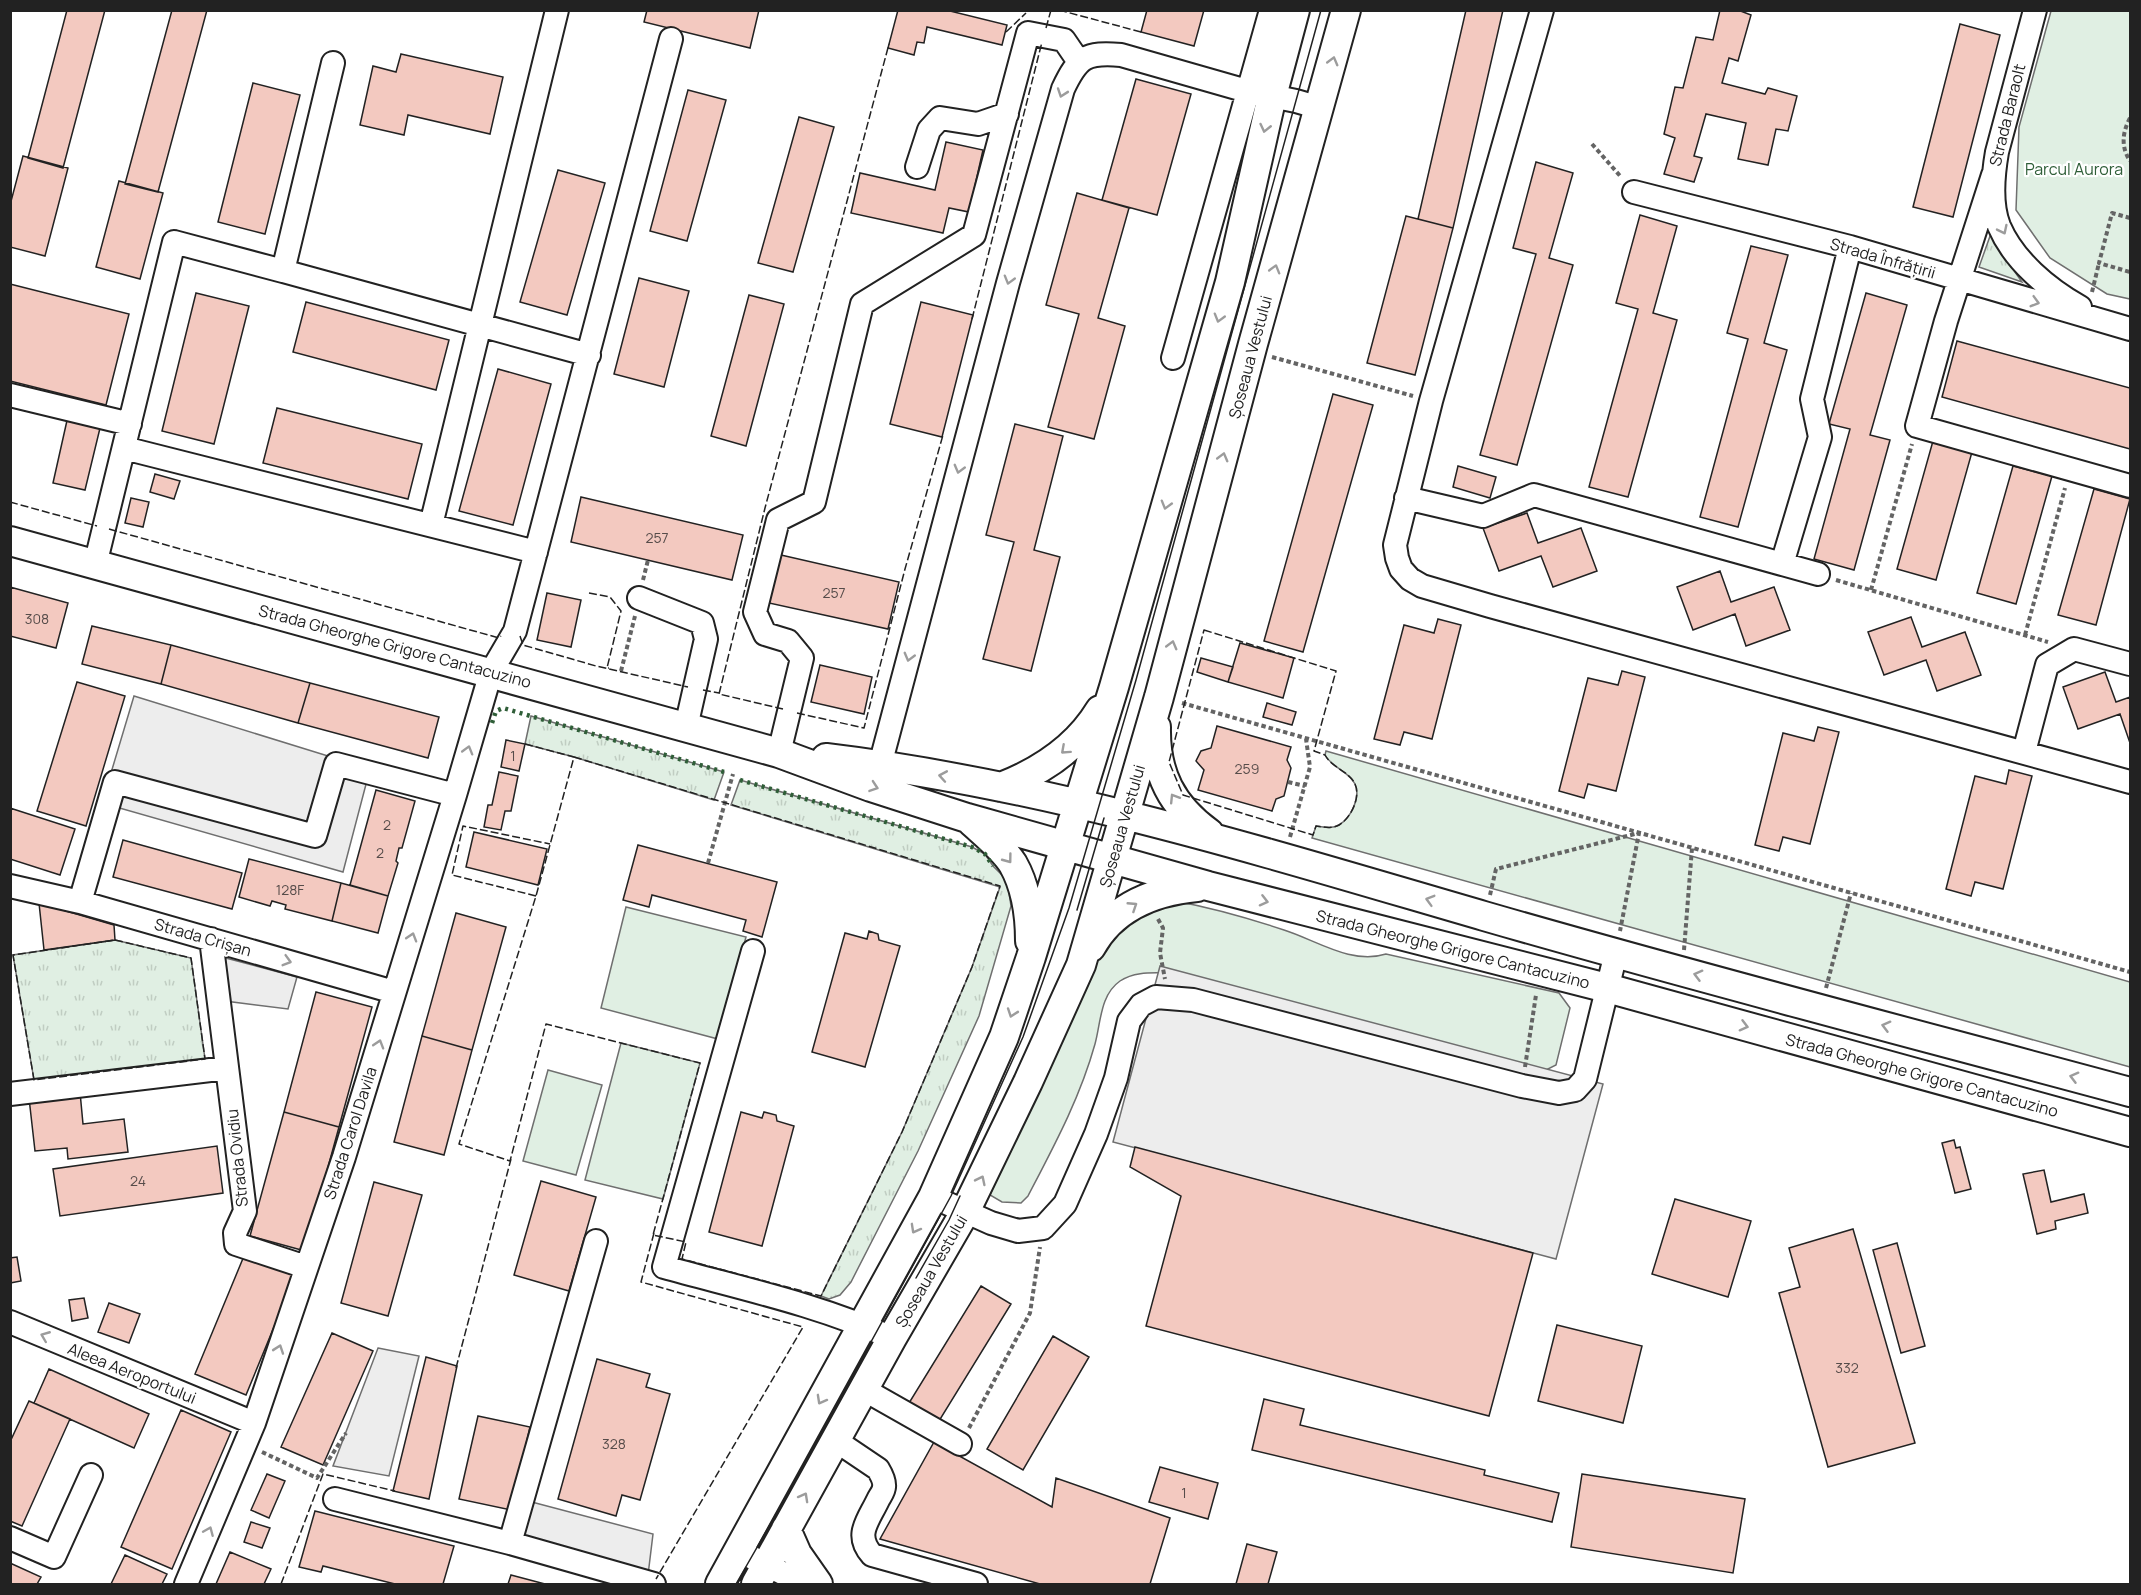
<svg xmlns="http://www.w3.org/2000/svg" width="2141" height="1595" viewBox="0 0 2141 1595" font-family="Manrope,sans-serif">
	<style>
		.grass { fill: url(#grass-tufts); stroke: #6f6f6f; stroke-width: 1.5 }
		.green { fill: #e0efe3; stroke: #6f6f6f; stroke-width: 1.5 }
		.parking { fill: #ededed; stroke: #6f6f6f; stroke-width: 1.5 }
		.building { fill: #f3c9c0; stroke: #222; stroke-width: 1.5 }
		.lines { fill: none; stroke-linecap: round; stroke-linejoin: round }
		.minor-casing { stroke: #222; stroke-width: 26 }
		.major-casing { stroke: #222; stroke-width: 32 }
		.path { stroke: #646464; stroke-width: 4; stroke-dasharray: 4.5 3; stroke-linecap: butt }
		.minor { stroke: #fff; stroke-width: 22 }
		.major { stroke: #fff; stroke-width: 28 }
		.tram { stroke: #222; stroke-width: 1.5 }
		.hedge { stroke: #2f5e38; stroke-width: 4.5; stroke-dasharray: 3 4.5; stroke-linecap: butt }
		.fence { stroke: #222; stroke-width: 1.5; stroke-dasharray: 8 3; stroke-linecap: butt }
		.oneway { stroke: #9c9c9c }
		.labels { text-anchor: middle; stroke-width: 4.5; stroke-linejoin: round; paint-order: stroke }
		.number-label { font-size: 14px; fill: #564c4a }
		.street-label { font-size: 16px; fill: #222; stroke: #fff }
		.park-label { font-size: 16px; fill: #2f5e38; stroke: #fff }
	</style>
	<defs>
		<pattern id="grass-tufts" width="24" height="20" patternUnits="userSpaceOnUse" patternTransform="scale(1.5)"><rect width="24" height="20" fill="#e0efe3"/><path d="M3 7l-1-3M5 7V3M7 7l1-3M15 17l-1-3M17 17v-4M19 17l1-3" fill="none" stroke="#c0cdc2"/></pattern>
	</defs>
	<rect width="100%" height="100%" fill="#fff"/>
	<path class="grass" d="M1994,225l9,30 19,27 -43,-15z
		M531,716l193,56 -10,28 -140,-43 -49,-13z
		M740,780l232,67 13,7 8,12 14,14 4,26 -32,110 -61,135 -67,131 -11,13 -11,4 -8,-3 81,-164 70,-165 28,-80 -269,-82z
		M115,940l76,18 14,101 -171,21 -21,-125z"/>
	<path class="green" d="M2051,11h79v288l-23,-5 -57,-36 -34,-48 3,-83z
		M1326,751l804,231v85l-818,-229 4,-12c8,1 16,3 23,-1 12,-7 22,-28 16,-41 -6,-13 -23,-16 -30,-29z
		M1175,901c38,7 73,17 109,29 32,10 67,35 102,24l173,39 11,15 -14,57 -20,10 -366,-102c-18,0 -35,-2 -50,8 -20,14 -19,41 -25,63 -15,54 -41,102 -67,152l-7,7 -19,-1 -12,-7 44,-103 70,-144 21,-27z
		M626,907l120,30 -28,102 -117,-31z
		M621,1043l79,20 -37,136 -78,-19z
		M548,1070l54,15 -26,90 -53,-14z"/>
	<path class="parking" d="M134,696l236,73 -27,103 -241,-69z
		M222,957l75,20 -9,32 -63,-8z
		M1160,966l443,118 -47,175 -443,-117z
		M378,1348l41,8 -30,120 -56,-10z
		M528,1501l125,33 -5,41 -133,-33z"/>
	<path class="building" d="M67,10h38l-42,158 -35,-10z
		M172,10h35l-49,182 -33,-8z
		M647,10h112l-9,38 -106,-26z
		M898,10h48l61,15 -5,20 -75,-18 -3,16 -7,-1 -3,13 -26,-7z
		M1147,10h57l-10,36 -53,-14z
		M1466,10h37l-50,218 -35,-9z
		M1720,10h18l13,5 -13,46 -9,-3 -7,25 43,11 3,-6 29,8 -9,35 -12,-2 -8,36 -30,-6 8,-36 -40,-9 -12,42 8,2 -8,24 -30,-8 11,-36 -11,-4 11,-47 8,1 13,-51 17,3z
		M1960,24l40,11 -47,182 -40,-10z
		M401,54l102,23 -13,57 -82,-19 -4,20 -44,-10 13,-59 23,6z
		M1136,79l55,15 -34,121 -55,-15z
		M253,83l47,12 -35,139 -47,-12z
		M688,90l38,10 -39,141 -37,-10z
		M799,117l35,10 -41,145 -35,-9z
		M946,142l37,8 -14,62 -20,-4 -6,25 -92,-20 9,-40 75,17z
		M23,156l45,12 -23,88 -35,-9v-42z
		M1536,162l37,11 -24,85 24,7 -56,200 -37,-10 56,-201 -23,-6z
		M558,170l47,13 -38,132 -47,-13z
		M119,181l44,12 -23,86 -44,-12z
		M1077,193l52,15 -31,110 27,8 -31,113 -46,-12 31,-113 -33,-9z
		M1640,215l37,11 -24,87 24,7 -49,177 -39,-10 49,-178 -22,-6z
		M1406,216l47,12 -38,147 -48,-12z
		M1751,246l37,9 -24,88 23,7 -49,177 -38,-10 48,-178 -21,-6z
		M639,278l50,13 -25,96 -50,-13z
		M10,284l119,30 -23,91 -96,-24z
		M196,293l53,13 -35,138 -52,-13z
		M1866,293l41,12 -37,130 20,5 -36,130 -40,-11 36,-130 -21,-5z
		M749,295l35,9 -38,142 -35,-10z
		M306,302l143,38 -13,50 -143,-38z
		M921,302l52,13 -31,122 -52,-13z
		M1957,341l173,47v61l-188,-52z
		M498,369l53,15 -38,141 -54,-14z
		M1333,394l40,11 -70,247 -39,-11z
		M277,408l145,36 -14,55 -145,-36z
		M68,416l33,8 -16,66 -32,-7z
		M1015,424l48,12 -29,114 26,7 -29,114 -48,-12 31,-117 -28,-7z
		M1933,441l39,11 -36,128 -39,-11z
		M1458,466l38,11 -6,21 -37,-11z
		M2013,466l39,10 -36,128 -39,-11z
		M155,474l25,7 -6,18 -24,-7z
		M2094,489l36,10 -34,126 -38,-10z
		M581,497l162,38 -11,45 -161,-38z
		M131,498l18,4 -6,25 -18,-4z
		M1527,513l11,30 43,-15 16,43 -44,16 -12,-31 -42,15 -16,-43z
		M781,555l118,27 -11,47 -119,-26z
		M1720,571l11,31 43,-15 16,43 -44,16 -11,-32 -42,16 -16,-43z
		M10,587l58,16 -12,45 -46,-12z
		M547,593l34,7 -10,47 -34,-7z
		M1911,617l11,30 43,-15 16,43 -44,16 -11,-31 -42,15 -16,-43z
		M1438,619l23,6 -29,114 -28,-7 -4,13 -26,-6 30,-114 30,8z
		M92,626l79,19 -10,39 -79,-20z
		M1240,643l54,15 -11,40 -55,-16z
		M171,645l139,38 -12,40 -137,-39z
		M1201,658l32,9 -5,15 -31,-10z
		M820,665l52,12 -8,37 -53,-12z
		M1622,671l23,6 -29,114 -28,-7 -4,14 -25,-7 29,-113 30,7z
		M2105,672l11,30 14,-5v46l-10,-29 -42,15 -15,-42z
		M77,682l48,14 -39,130 -49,-15z
		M310,683l129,34 -11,41 -130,-35z
		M1267,703l29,9 -4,13 -29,-8z
		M1217,726l74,21 -4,13 4,8 -7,28 -8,3 -4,12 -74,-21 6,-20 -8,-9 5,-10 10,-3z
		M1818,727l21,5 -29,112 -27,-7 -4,14 -24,-6 28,-112 31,8z
		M506,740l19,4 -6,27 -18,-4z
		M2009,770l23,6 -29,113 -28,-7 -4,14 -25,-7 29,-113 31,8z
		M499,772l19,4 -7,35h-6l-4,19 -17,-3 4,-22h4z
		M376,790l39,11 -13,47h-3l-3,13 2,2 -10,33 -38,-11z
		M10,808l65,21 -15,46 -50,-16z
		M474,832l73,17 -9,36 -72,-18z
		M123,840l119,33 -10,36 -119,-32z
		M638,845l139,37 -15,55 -19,-6 3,-11 -94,-25 -3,12 -26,-7z
		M249,859l92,24 -9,38 -47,-12 1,-4 -14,-4 -2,5 -31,-9z
		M341,883l47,13 -10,37 -46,-12z
		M39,903l75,22 1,15 -71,10z
		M456,913l50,14 -34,123 -50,-14z
		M869,931l9,3 1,6 21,6 -35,121 -53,-15 33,-119 22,6z
		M316,992l56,15 -33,120 -55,-15z
		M422,1036l50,14 -28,105 -50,-13z
		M80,1092l3,32 41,-5 4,33 -60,7 -1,-11 -32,3 -6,-53z
		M284,1112l55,15 -34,124 -55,-15z
		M741,1112l21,6 2,-6 12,3 1,6 17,5 -32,120 -53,-14z
		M1954,1140l2,8 4,-1 11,42 -16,4 -13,-50z
		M217,1146l6,47 -163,23 -7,-47z
		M1135,1147l398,106 -44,163 -343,-90 35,-130 -51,-29z
		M2044,1170l7,32 33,-8 4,19 -33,8 1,8 -19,5 -14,-60z
		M541,1181l55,16 -27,94 -55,-16z
		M374,1182l48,13 -34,121 -47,-13z
		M1675,1199l76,22 -23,76 -76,-23z
		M1853,1229l62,214 -87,24 -49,-174 21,-6 -11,-39z
		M1897,1243l28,103 -24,7 -28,-103z
		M244,1256l51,20 -49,119 -51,-21z
		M17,1257l4,24 -11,2v-25z
		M981,1286l30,18 -72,117 -30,-18z
		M84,1298l4,20 -16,3 -3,-21z
		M109,1303l31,11 -11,29 -31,-11z
		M1557,1325l85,21 -19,77 -85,-22z
		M332,1333l41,18 -50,114 -42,-18z
		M1053,1336l36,21 -66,113 -36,-21z
		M426,1357l31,9 -28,133 -36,-8z
		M597,1359l53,15 -4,13 24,7 -30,106 -18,-5 -6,21 -58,-17z
		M49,1369l100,45 -15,34 -100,-45z
		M1264,1399l40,10 -4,16 185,45 -1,5 75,18 -7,29 -300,-72z
		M29,1401l41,18 -48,107 -12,-5v-79z
		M181,1410l50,22 -59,137 -51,-22z
		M478,1416l52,11 -19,83 -52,-11z
		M934,1442l118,65 4,-29 114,40 -20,66h-110l-160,-45z
		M1160,1467l58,16 -10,36 -59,-17z
		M267,1474l18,7 -16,37 -18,-8z
		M1582,1474l163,25 -12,74 -162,-26z
		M315,1511l139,35 -11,38h-48l-72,-18 -2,6 -22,-5z
		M251,1522l19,6 -8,20 -18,-6z
		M1247,1544l30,8 -9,32h-32z
		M230,1552l41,17 -7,15h-48z
		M125,1555l42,19 -5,10h-51z
		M10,1563l31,14 -4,7h-27z
		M511,1575l34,9h-37z"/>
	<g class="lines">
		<defs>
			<path id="minor" d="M1542,10l-111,391 -36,144 2,13 4,11 9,10 12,7 68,20 640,176
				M2035,10l-38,142c-4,23 -7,51 2,74 15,35 49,63 81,81
				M333,63l-50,208 306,84
				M917,167l12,-37 11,-12 38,6 29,-10
				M1993,175l-47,146 -29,105 213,60
				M1634,192l216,55 280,82
				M1173,358l98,-348
				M10,395l120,29
				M124,448l412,104
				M1406,498l77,18 51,-21 284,79
				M431,525l126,-515
				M1782,564l38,-127 -8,-38 38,-152
				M95,565l79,-323 109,29
				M639,598l63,25 4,16 -20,88
				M2024,752l23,-87 27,-16 56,15
				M779,753l23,-95 -14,-17 -23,-7 -10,-22 23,-92 36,-18 48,-198 112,-69 54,-202 36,7 15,22
				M880,765l128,-482 55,-194c15,-32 23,-37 58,-34l126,36 49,10 24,7
				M10,886l70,16 314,90
				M80,902l35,-120 200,54 21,-72 119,31
				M211,939l34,272 -10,22 1,11 70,23
				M753,951l-89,316c76,21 156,38 228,71
				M10,1094l217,-26
				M933,1197l58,26 27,8 25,-3 22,-24 31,-70 20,-56 13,-57 12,-16 15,-8 37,3 329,86 37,7 16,-3 10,-11 31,-126
				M596,1241l-86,302 144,41
				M10,1322l244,101
				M863,1389l97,55
				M835,1440l43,29c3,5 7,12 6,18 0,4 -4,9 -6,13 -10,21 -24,35 -6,55l104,29
				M335,1499l175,44
				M10,1538l44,19 37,-82
				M739,1551l65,33
				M186,1584l68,-161 90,-266 111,-362 36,-123 24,-41 156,-592"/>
			<path id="major" d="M10,541l769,212 92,34 96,31 241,68 399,102 523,144
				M1156,727c-1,47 16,79 53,106
				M826,758c225,27 441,95 658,158 214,62 431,118 646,176
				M1001,787c41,-16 76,-39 99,-77
				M971,821c14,13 32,27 42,43 13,23 17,52 17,77
				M1091,947c22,-40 63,-56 106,-60
				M786,1529l11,25 21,30
				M720,1584l213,-387 71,-160 27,-80 83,-270 116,-405 42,-186 23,-86
				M756,1584l136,-246 73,-126 63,-130 53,-117 78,-268 94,-353 93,-334"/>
		</defs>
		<use href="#minor" class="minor-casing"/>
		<use href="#major" class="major-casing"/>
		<path class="path" d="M2130,118c-8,15 -9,29 0,43
			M1592,144l29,33
			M2130,218l-18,-5 -13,50 31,9
			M2092,292l7,-29
			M1272,357l141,39
			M643,580l5,-20
			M1836,580l212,62
			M1871,590l41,-146
			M2025,635l40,-147
			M621,671l14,-55
			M1182,703l948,269
			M1288,782l17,4
			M1290,837l20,-70 -4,-28
			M708,863l25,-89
			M1490,895l6,-26 143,-36 -19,98
			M1158,919l5,9 -3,25 5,26
			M1684,950l8,-102
			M1826,988l25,-95
			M1525,1067l11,-72
			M969,1428l61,-115 10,-66
			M262,1452l55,26 29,-45"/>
		<use href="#minor" class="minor"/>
		<use href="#major" class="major"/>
		<path class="tram" d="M1077,910l27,-92
			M916,1278l33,-58 11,-24
			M736,1584l51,-89 164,-299 72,-159 46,-129 67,-228 185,-670"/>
		<path class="hedge" d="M492,723l4,-12 7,-3 221,64
			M740,780l232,67 13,7 8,12"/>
		<path class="fence" d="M1059,10l82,22
			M1046,28l5,-18
			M1006,32l20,-19
			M972,319l70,-277
			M10,502l87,24
			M109,529l390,109 2,-2
			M589,593l21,4 11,14 -14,57h2
			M1204,630l132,41 -22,80 11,4c7,13 24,16 30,29 6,13 -4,34 -16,41 -7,4 -15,2 -23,1l-3,9 -130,-40 -14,-33z
			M520,636l3,9 73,21 92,21
			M703,690l16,3
			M783,709l-64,-15 46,-186 124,-464
			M797,713l67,15 41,-159 38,-134
			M525,744l49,13
			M574,757l426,129 -28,81 -70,165 -81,164 -139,-37 4,-17 -33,-7 47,-172 -154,-39 -36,137 -51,-17 77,-248z
			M536,896l-84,-21 11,-49 87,18
			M115,940l76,18 14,101 -171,21 -21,-125z
			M654,1233l-13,49 162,45 -147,252
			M456,1368l55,-209
			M281,1584l42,-110 72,17"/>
	</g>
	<defs><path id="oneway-chevron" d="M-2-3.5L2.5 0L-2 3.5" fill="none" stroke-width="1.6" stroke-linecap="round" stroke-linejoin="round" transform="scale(1.5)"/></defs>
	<g class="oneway">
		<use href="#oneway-chevron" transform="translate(1333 61) rotate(-75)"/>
		<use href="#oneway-chevron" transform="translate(1062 93) rotate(109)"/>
		<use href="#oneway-chevron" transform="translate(1265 128) rotate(103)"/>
		<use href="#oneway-chevron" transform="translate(2003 230) rotate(64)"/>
		<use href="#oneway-chevron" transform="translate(1275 269) rotate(-74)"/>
		<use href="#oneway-chevron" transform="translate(1009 280) rotate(106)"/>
		<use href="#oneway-chevron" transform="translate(2035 302) rotate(16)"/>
		<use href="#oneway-chevron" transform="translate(1219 318) rotate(106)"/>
		<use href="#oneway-chevron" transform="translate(1223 457) rotate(-75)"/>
		<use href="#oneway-chevron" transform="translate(959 469) rotate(105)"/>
		<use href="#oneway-chevron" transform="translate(1166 505) rotate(106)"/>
		<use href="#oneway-chevron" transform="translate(1172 645) rotate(-75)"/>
		<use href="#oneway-chevron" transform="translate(909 657) rotate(105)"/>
		<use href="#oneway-chevron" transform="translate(468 750) rotate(-74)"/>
		<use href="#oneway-chevron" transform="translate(1065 750) rotate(138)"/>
		<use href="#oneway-chevron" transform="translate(943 776) rotate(-170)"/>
		<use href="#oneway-chevron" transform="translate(874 787) rotate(19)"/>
		<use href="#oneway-chevron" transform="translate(1174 798) rotate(-122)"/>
		<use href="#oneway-chevron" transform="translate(1008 859) rotate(53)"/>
		<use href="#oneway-chevron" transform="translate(1430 900) rotate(-164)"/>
		<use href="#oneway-chevron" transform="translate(1264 901) rotate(14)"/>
		<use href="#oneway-chevron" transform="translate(1133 906) rotate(-33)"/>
		<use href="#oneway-chevron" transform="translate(412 937) rotate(-73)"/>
		<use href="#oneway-chevron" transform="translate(287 961) rotate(16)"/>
		<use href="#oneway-chevron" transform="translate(1698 975) rotate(-165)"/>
		<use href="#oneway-chevron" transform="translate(1012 1013) rotate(109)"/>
		<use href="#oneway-chevron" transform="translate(1744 1026) rotate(15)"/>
		<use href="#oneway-chevron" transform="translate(1886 1026) rotate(-165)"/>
		<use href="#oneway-chevron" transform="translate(379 1044) rotate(-73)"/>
		<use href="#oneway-chevron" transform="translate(2074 1077) rotate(-165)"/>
		<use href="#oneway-chevron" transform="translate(981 1180) rotate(-64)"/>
		<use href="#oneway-chevron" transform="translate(915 1229) rotate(119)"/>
		<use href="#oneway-chevron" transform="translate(45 1336) rotate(-158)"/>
		<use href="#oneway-chevron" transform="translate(279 1349) rotate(-71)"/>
		<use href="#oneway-chevron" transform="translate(821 1400) rotate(119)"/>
		<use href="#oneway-chevron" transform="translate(804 1497) rotate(-61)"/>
		<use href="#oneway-chevron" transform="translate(209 1531) rotate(-67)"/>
	</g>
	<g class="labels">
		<g class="number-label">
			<text x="657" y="543">257</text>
			<text x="834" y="598">257</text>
			<text x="37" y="624">308</text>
			<text x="513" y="761">1</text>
			<text x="1247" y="774">259</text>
			<text x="387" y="830">2</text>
			<text x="380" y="858">2</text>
			<text x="290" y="895">128F</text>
			<text x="138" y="1186">24</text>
			<text x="1847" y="1373">332</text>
			<text x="614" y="1449">328</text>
			<text x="1184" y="1498">1</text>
		</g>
		<g class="street-label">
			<text transform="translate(2007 115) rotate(-76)" y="6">Strada Baraolt</text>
			<text transform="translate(1883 258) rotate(16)" y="6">Strada Înfrățirii</text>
			<text transform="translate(1250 357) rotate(-75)" y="6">Șoseaua Vestului</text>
			<text transform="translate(395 646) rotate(15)" y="6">Strada Gheorghe Grigore Cantacuzino</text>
			<text transform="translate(1122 826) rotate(-74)" y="6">Șoseaua Vestului</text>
			<text transform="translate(203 937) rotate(16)" y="6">Strada Crișan</text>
			<text transform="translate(1453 949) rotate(14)" y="6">Strada Gheorghe Grigore Cantacuzino</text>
			<text transform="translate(1922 1075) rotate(15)" y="6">Strada Gheorghe Grigore Cantacuzino</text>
			<text transform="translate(350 1133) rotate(-72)" y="6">Strada Carol Davila</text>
			<text transform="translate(237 1158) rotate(-96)" y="6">Strada Ovidiu</text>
			<text transform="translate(931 1271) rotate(-60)" y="6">Șoseaua Vestului</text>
			<text transform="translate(132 1373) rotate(22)" y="6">Aleea Aeroportului</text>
		</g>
		<g class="park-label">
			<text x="2074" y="175">Parcul Aurora</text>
		</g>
	</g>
	<rect width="2141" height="1595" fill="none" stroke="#222222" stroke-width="24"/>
</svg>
